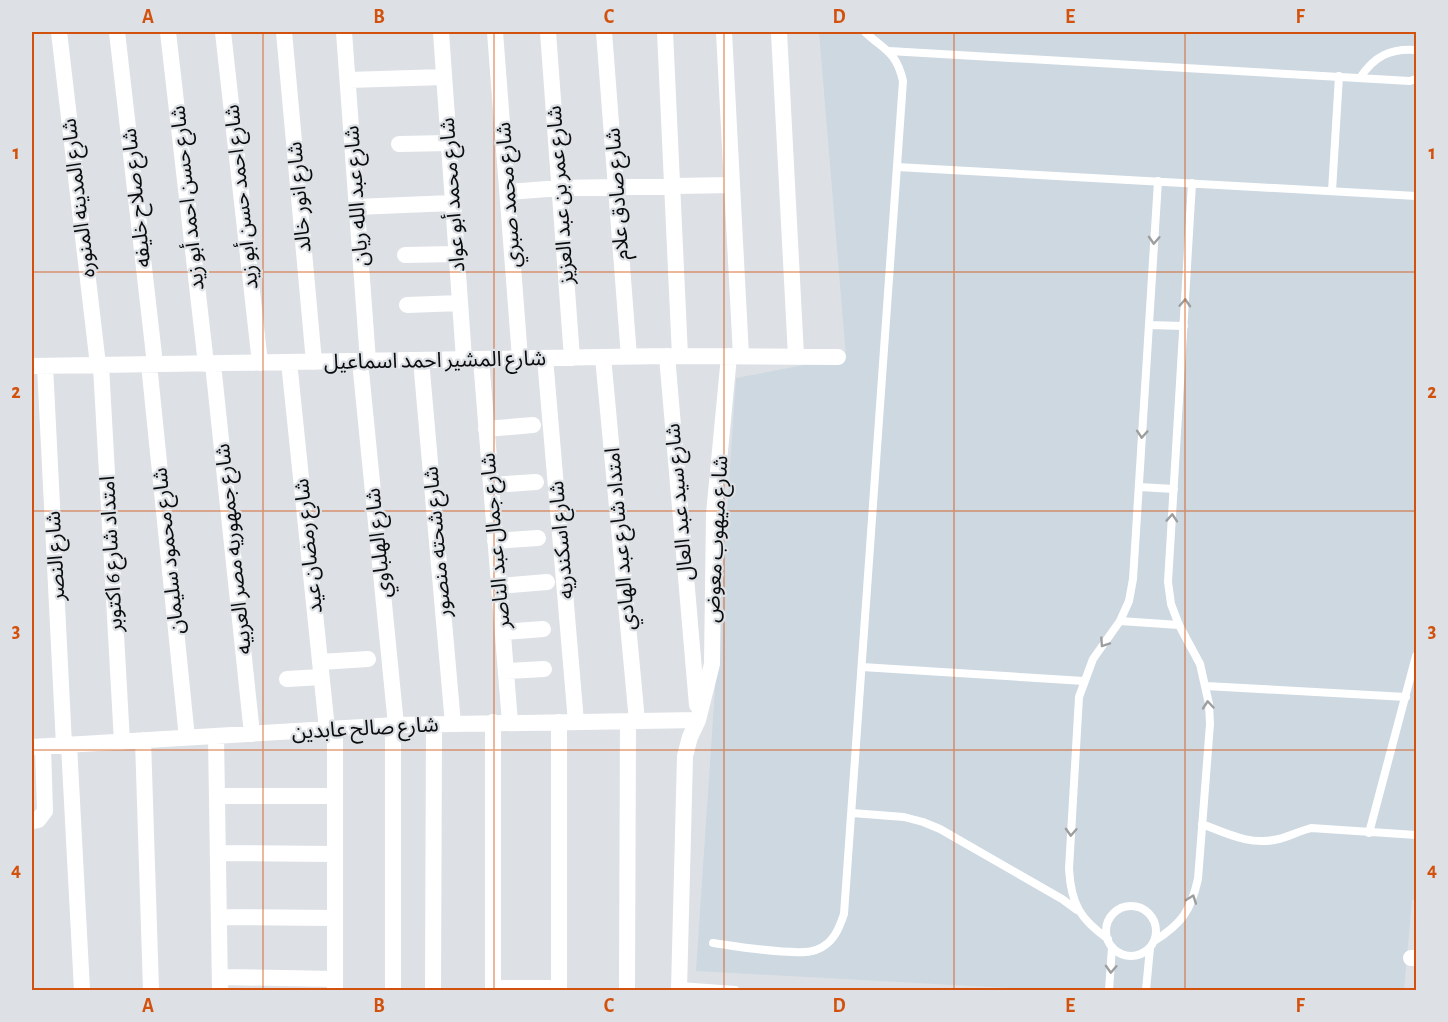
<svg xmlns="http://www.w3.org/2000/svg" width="1448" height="1022" viewBox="0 0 1448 1022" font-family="'Alegreya Sans','Noto Sans Arabic',sans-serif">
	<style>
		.built { fill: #cdd8e1 }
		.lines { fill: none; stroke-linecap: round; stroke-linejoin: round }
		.lane { stroke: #fff; stroke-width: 8 }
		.street { stroke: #fff; stroke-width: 16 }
		.oneway { stroke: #9d9e9e }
		.grid { fill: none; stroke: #d2510c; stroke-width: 1.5; stroke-opacity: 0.55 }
		.labels { text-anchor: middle; stroke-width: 4.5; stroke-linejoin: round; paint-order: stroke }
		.street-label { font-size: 21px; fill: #0a0c0d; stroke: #dde1e5 }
		.neatline { fill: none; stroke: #d2510c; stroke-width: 2 }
		.grid-label { font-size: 20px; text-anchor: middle; font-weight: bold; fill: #d2510c }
	</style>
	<rect width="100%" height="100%" fill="#dde1e5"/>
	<path class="built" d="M819,32h597v868h-4l-8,90h-359l-349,-19 40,-593 110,-21z"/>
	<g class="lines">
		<path class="lane" d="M889,51l521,30 6,-2
			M1360,78c14,-22 31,-30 56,-28
			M897,167l519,29
			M1332,191l7,-115
			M1149,325l35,1
			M1139,487l35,2
			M1120,621l59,4
			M862,667l222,14
			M1206,686l200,11
			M852,813l52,4 19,5 17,7 122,70 15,11
			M1202,824c26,10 49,22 77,15 11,-3 21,-8 32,-11l105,7
			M1369,833l47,-177
			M1106 931a25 25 0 1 1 50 0a25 25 0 1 1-50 0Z
			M1108,939c-28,-20 -37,-35 -39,-70l10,-172 14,-38 27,-38 9,-20 4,-22 25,-398
			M1154,941c28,-17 37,-31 44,-62l12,-155 -1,-20 -9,-40 -21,-39 -8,-21 -3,-22 24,-399
			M713,943c22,3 85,14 103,7 17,-6 23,-21 28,-36l59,-833c-7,-30 -18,-30 -38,-49
			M679,986l56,4
			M1109,990l3,-43
			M1146,990l4,-42"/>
		<path class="street" d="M59,32l39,333
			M117,32l38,332
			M168,32l38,332
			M223,32l37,331
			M284,32l30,330
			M344,32l24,329
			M441,32l23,327
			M495,32l25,326
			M548,32l24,326
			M604,32l25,325
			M665,32l15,324
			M724,32l17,324
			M779,32l17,324
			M348,80l96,-3
			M399,144l50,-1
			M508,192l52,-4 172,-3
			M356,207l96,-4
			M405,255l51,-1
			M407,305l53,-2
			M667,356l30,349
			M603,357l34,364
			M545,358l31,364
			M481,359l29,364
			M421,360l32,364
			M360,361l36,364
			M289,362l38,367
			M149,364l38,374
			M213,364l39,370
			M32,366l635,-10 171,1
			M45,366l19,379
			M101,366l21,376
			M486,429l47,-4
			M491,485l45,-3
			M495,541l43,-3
			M499,586l48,-4
			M503,632l40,-3
			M320,662l48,-3
			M506,671l38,-2
			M287,679l34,-2
			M493,722v268
			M559,722v268
			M393,725v265
			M216,736l4,254
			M143,740l8,250
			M69,745l13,245
			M32,747l364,-22 302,-5
			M217,796h118
			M32,821l6,-1 7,-9 -2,-64
			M218,853l117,1
			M219,917l116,1
			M1411,958h5
			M220,977l115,2
			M493,988h66
			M335,990v-261
			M433,990l1,-266
			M627,990l1,-269
			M679,990l6,-234 5,-19 8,-17 14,-56 2,-150 15,-158"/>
	</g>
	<defs><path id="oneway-chevron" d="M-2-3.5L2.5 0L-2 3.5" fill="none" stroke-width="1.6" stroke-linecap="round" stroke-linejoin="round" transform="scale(1.5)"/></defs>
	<g class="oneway">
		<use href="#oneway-chevron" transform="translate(1154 240) rotate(93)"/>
		<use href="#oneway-chevron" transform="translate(1185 303) rotate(-87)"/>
		<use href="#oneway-chevron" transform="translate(1142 434) rotate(94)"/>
		<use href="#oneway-chevron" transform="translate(1172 518) rotate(-86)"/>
		<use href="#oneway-chevron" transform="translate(1104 643) rotate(124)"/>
		<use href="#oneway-chevron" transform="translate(1208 705) rotate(-95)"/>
		<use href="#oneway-chevron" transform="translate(1071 832) rotate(93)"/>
		<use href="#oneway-chevron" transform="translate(1192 899) rotate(-70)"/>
		<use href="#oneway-chevron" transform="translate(1111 969) rotate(93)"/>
	</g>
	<path class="grid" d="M263,32v958M494,32v958M724,32v958M954,32v958M1185,32v958M32,272h1384M32,511h1384M32,750h1384"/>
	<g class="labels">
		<g class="street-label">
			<text transform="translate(617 194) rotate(-94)" y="7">شارع صادق علام</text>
			<text transform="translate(452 195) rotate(-94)" y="7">شارع محمد أبو عواد</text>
			<text transform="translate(508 195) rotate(-94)" y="7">شارع محمد صبري</text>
			<text transform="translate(560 195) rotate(-94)" y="7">شارع عمر بن عبد العزيز</text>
			<text transform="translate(356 196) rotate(-94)" y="7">شارع عبد الله ريان</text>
			<text transform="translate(241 197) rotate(-96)" y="7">شارع احمد حسن أبو زيد</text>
			<text transform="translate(299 197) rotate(-95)" y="7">شارع انور خالد</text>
			<text transform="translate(78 198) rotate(-97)" y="7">شارع المدينه المنوره</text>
			<text transform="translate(136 198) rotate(-96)" y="7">شارع صلاح خليفه</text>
			<text transform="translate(187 198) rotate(-96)" y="7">شارع حسن احمد أبو زيد</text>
			<text transform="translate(435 360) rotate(-1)" y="7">شارع المشير احمد اسماعيل</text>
			<text transform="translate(679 502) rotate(-95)" y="7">شارع سيد عبد العال</text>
			<text transform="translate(620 539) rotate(-95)" y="7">امتداد شارع عبد الهادي</text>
			<text transform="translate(716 539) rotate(-87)" y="7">شارع ميهوب معوض</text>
			<text transform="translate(561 540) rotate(-95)" y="7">شارع اسكندريه</text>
			<text transform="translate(495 541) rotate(-95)" y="7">شارع جمال عبد الناصر</text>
			<text transform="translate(437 542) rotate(-95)" y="7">شارع شحته منصور</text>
			<text transform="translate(378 543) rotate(-96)" y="7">شارع الهلباوي</text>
			<text transform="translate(308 546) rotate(-96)" y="7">شارع رمضان عيد</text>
			<text transform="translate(233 549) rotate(-96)" y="7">شارع جمهوريه مصر العربيه</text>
			<text transform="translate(168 551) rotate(-96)" y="7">شارع محمود سليمان</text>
			<text transform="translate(111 554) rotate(-93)" y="7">امتداد شارع 6 اكتوبر</text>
			<text transform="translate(55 556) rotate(-93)" y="7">شارع النصر</text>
			<text transform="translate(365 728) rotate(-3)" y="7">شارع صالح عابدين</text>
		</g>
	</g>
	<rect width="1448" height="1022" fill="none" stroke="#dde1e5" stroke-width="66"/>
	<rect x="33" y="33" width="1382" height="956" class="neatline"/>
	<g class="grid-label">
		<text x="148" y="23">A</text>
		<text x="379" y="23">B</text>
		<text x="609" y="23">C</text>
		<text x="839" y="23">D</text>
		<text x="1070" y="23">E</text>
		<text x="1300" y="23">F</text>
		<text x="16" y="159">1</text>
		<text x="1432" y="159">1</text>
		<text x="16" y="398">2</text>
		<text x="1432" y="398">2</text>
		<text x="16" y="637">3</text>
		<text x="1432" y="637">3</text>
		<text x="16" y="876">4</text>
		<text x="1432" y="876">4</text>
		<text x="148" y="1012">A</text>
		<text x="379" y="1012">B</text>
		<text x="609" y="1012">C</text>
		<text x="839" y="1012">D</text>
		<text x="1070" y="1012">E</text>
		<text x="1300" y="1012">F</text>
	</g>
</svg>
